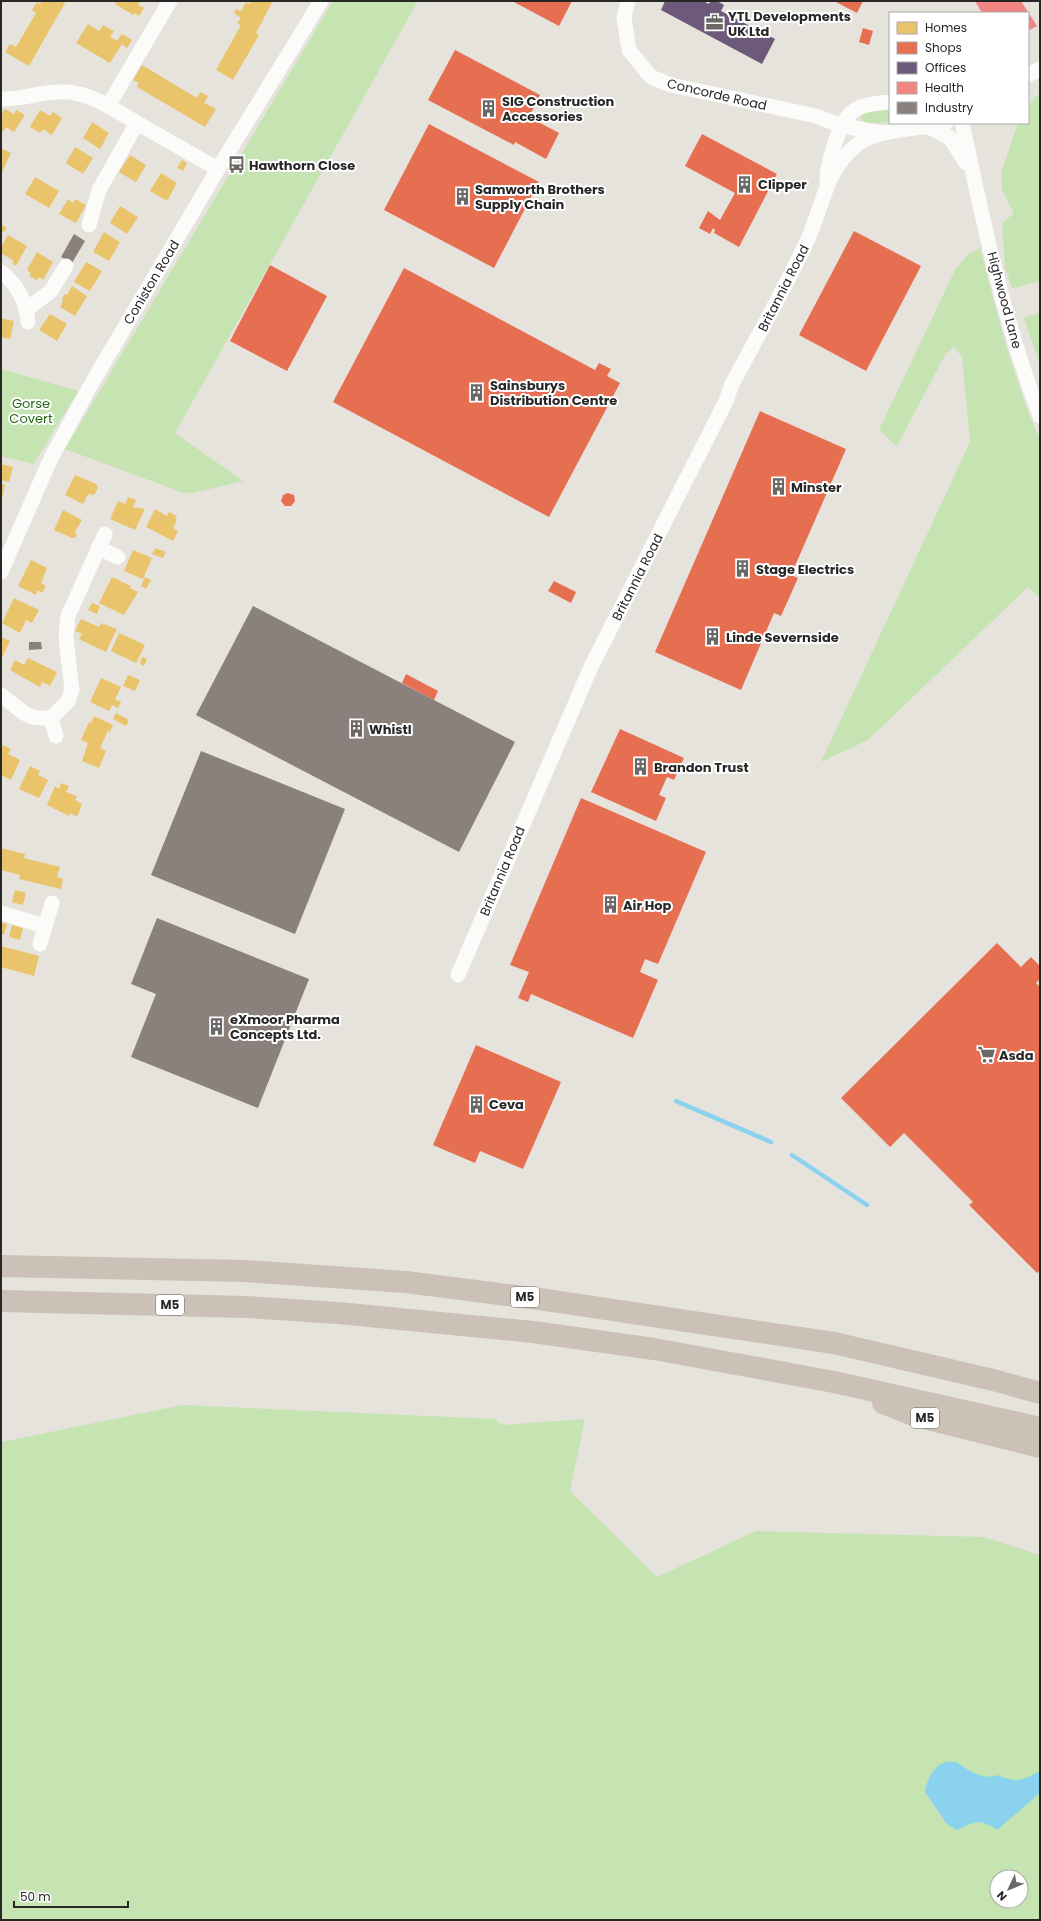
<svg xmlns="http://www.w3.org/2000/svg" width="1041" height="1921" viewBox="0 0 1041 1921" font-family="Poppins,sans-serif">
	<style>
		.green { fill: #c6e4b2; fill-rule: evenodd }
		.water { fill: #8ad2ee }
		.homes { fill: #e9c46a }
		.shops { fill: #e76f51 }
		.offices { fill: #6d597a }
		.health { fill: #f28482 }
		.industry { fill: #8a817c }
		.lines { fill: none; stroke-linecap: round; stroke-linejoin: round }
		.stream { stroke: #8ad2ee; stroke-width: 4.5 }
		.minor { stroke: #fbfbfa; stroke-width: 15 }
		.highway { stroke: #cbc1b7; stroke-width: 22 }
		.labels { text-anchor: middle; stroke-width: 4; stroke-linejoin: round; paint-order: stroke }
		.shield { fill: #fff; stroke: #686868; stroke-width: 1 }
		.shield-label { font-size: 12px; font-weight: bold; fill: #272727 }
		.poi-label { font-size: 13px; font-weight: bold; fill: #272727; stroke: #fff; text-anchor: start }
		.street-label { font-size: 13px; fill: #272727; stroke: #fff }
		.park-label { font-size: 13px; fill: #246714; stroke: #fff }
	</style>
	<rect width="100%" height="100%" fill="#e6e2dc"/>
	<path class="green" d="M333,1h85l-243,432 68,48 -50,12 -12,-1 -116,-43z
		M1040,93v188l-28,7 -7,-21 -3,-41 3,-6 9,-6 -12,-24 -1,-17 17,-50h10c0,-14 0,-21 12,-30z
		M890,107v15l-22,2 -5,-2 -2,-6 4,-4z
		M980,248c17,65 33,131 60,192v158l-12,-11 -160,153 -47,22 149,-320 -8,-85 -8,-10 -9,8 -48,91 -18,-16 76,-160 13,-16z
		M1040,312v52l-16,-46z
		M1,369l77,22 -44,73 -33,-8z
		M183,1405l312,14 7,6 83,-6 -15,72 87,86 99,-46 228,6 56,18v365h-1039v-478zM997,1877h24v24h-24z"/>
	<path class="water" d="M956,1762c12,8 27,19 42,13 18,8 23,6 40,-3h2v21l-43,37c-19,-13 -22,-7 -41,0l-10,-7 -21,-31c1,-10 8,-25 18,-29 3,-2 10,-1 13,-1z"/>
	<path class="homes" d="M42,1h24l-37,65 -24,-14 5,-8 6,3 20,-34 -4,-3 5,-8 3,2z
		M117,1h24l-3,4 6,3 -5,8 -4,-3 -2,2 -18,-11z
		M251,1h22l-17,32 3,2 -26,45 -17,-10 25,-45 -4,-2 4,-5 -7,-5 2,-4 5,2 5,-9 4,2z
		M88,24l11,7 4,-6 11,6 -4,6 7,4 5,-7 10,6 -5,8 -5,-4 -12,19 -34,-20z
		M142,65l55,33 3,-6 8,4 -4,7 12,6 -11,18 -68,-40 2,-4 -6,-3z
		M5,109l9,5 2,-4 9,5 -11,17 -8,-5 -3,5 -2,-2v-18l1,1z
		M40,110l10,6 3,-4 9,6 -10,17 -9,-6 -3,4 -10,-6z
		M92,122l17,11 -9,16 -17,-11z
		M75,147l18,11 -10,16 -17,-11z
		M1,148l10,5 -10,21z
		M130,155l16,10 -10,17 -17,-10z
		M182,160l5,3 -4,8 -6,-3z
		M161,173l16,10 -10,18 -17,-10z
		M35,177l24,14 -10,17 -24,-14z
		M68,199l5,4 2,-4 11,6 -10,18 -17,-9z
		M120,206l18,11 -11,17 -17,-11z
		M2,225l5,3 -3,4 -3,-1z
		M104,232l16,10 -11,19 -16,-9z
		M8,235l19,11 -11,20 -4,-3 2,-2 -13,-8v-6z
		M37,252l16,10 -10,18 -4,-3 -2,3 -8,-4 2,-3 -4,-3z
		M86,262l16,9 -12,20 -16,-9z
		M72,286l15,10 -12,20 -15,-9 3,-6 -1,-1 1,-3 2,-3 2,1z
		M50,314l17,10 -10,17 -18,-11z
		M1,318l13,3 -4,18 -9,-2z
		M1,464l12,3 -4,15 -8,-2z
		M75,475l21,9 2,4 -4,7 -6,-1 -5,10 -18,-9z
		M1,484l4,1 -3,14h-1z
		M128,497l8,3 -3,7 12,2 -10,21 -25,-11 8,-18 7,3z
		M155,509l12,7 2,-4 8,4 -2,2 2,2 -4,8 5,3 -5,10 -27,-14z
		M63,510l19,10 -8,13 3,1 -2,4h-3l-18,-8z
		M155,548l11,4 -3,6 -11,-4z
		M133,550l19,8 -9,21 -19,-8z
		M31,560l16,8 -6,15 5,3 -4,7 -4,-3 -2,5 -18,-9z
		M112,577l19,9 -1,2 8,4 -14,23 -25,-12z
		M145,577l6,3 -5,9 -5,-3z
		M14,598l25,12 -7,13 -6,-3 -6,13 -18,-10z
		M92,603l8,3 -3,8 -9,-4z
		M81,619l18,8 2,-4 16,6 -11,23 -27,-13 3,-5 -7,-3z
		M119,633l26,12 -9,18 -25,-12z
		M1,637l9,4 -9,19z
		M142,657l5,2 -3,7 -4,-2z
		M28,658l29,14 -7,14 -8,-4 -2,5 -30,-17 5,-10 9,5z
		M128,675l12,5 -5,11 -12,-5z
		M101,678l20,9 -6,12 6,3 -3,6 -6,-3 -3,6 -19,-9z
		M116,713l13,7 -3,6 -13,-7z
		M94,716l19,9 -3,7 -2,-1 -8,17 6,3 -7,17 -17,-7 6,-18 -7,-3 8,-18 2,1z
		M3,745l8,4 -3,5 12,6 -9,20 -10,-5v-24z
		M30,766l10,5 -2,4 10,5 -9,18 -20,-9z
		M61,783l8,3 -3,6 11,4 -2,4 7,4 -5,13 -7,-4 -1,3 -22,-11 8,-19 4,3z
		M1,848l24,6 -1,4 36,9 -3,10 6,2 -2,10 -42,-10 1,-4 -19,-5z
		M15,890l11,3 -3,12 -11,-3z
		M1,922l6,2 -3,11 -3,-1z
		M12,925l11,3 -3,12 -11,-3z
		M1,946l38,10 -5,20 -33,-9z"/>
	<path class="shops" d="M512,1h60l-13,25z
		M834,1h29l-6,12z
		M863,28l10,3 -4,14 -10,-3z
		M455,50l85,45 -11,22 30,16 -13,26 -31,-17 -1,3 -86,-45z
		M429,124l110,58 -45,86 -110,-58z
		M702,134l75,40 -38,73 -25,-14 1,-3 -2,-2 -3,6 -11,-6 9,-17 12,9 15,-27 -50,-27z
		M854,231l67,35 -55,105 -67,-36z
		M270,265l57,31 -40,75 -57,-30z
		M404,268l191,102 4,-7 12,6 -4,7 13,7 -71,134 -216,-115z
		M760,411l86,38 -55,126 7,3 -17,38 -7,-3 -33,77 -86,-38z
		M288,493l6,2 1,6 -4,5h-6l-4,-5 2,-6z
		M554,581l22,11 -5,11 -23,-12z
		M406,674l32,17 -4,9 -32,-17z
		M620,729l64,29 -10,22 -7,-3 -8,18 7,3 -10,23 -65,-29z
		M581,798l125,54 -48,112 -13,-5 -5,13 18,8 -25,58 -102,-44 -3,8 -10,-4 11,-26 -19,-7z
		M997,943l24,24 10,-10 9,9v13l-4,4 4,4v283l-3,3 -68,-68 4,-3 -69,-69 -14,14 -49,-49z
		M476,1045l85,37 -38,87 -43,-18 -5,12 -42,-18z"/>
	<path class="offices" d="M665,1h38l6,3 1,-3h7l7,4 -3,6 54,28 -13,25 -101,-54z"/>
	<path class="health" d="M975,1h46l16,25 -9,5v-18h-46z"/>
	<path class="industry" d="M74,234l11,7 -13,22 -11,-6z
		M253,606l262,136 -56,110 -263,-137z
		M29,642h12l1,7 -13,1z
		M201,751l144,58 -50,125 -144,-59z
		M157,918l152,61 -51,129 -127,-51 25,-63 -25,-10z"/>
	<g class="lines">
		<path class="stream" d="M676,1101l95,41
			M792,1155l75,50"/>
		<path class="minor" d="M628,1l-4,16 5,33 22,27 20,8 145,31 26,10 41,7
			M1028,75l12,-6
			M1,99c23,1 43,-9 66,-7 27,2 49,19 72,32 26,15 52,30 79,45
			M108,106l62,-105
			M962,123c21,98 42,199 78,293
			M929,127l21,11 16,25
			M827,180c0,-16 12,-57 24,-67 9,-9 27,-10 39,-11
			M89,225l10,-35 38,-67
			M1,272c16,12 25,30 27,50
			M27,309l24,-18 15,-25
			M98,548l20,9
			M1,572l50,-114 42,-77 125,-212 103,-168
			M1,695l23,18 8,4 9,1h10l17,-17 4,-11 -6,-52 2,-22 37,-82
			M51,718l5,18
			M1,913l44,13
			M40,944l12,-41
			M458,975l133,-308 135,-266 6,-17c26,-48 53,-96 76,-145 15,-34 18,-71 50,-95 21,-16 62,-14 88,-21"/>
		<path class="highway" d="M1,1266l244,5 161,11 140,18 288,43 159,37 47,13
			M1,1301l246,6 91,6 195,19 121,17 180,33 206,46
			M883,1403l33,13 124,31"/>
	</g>
	<defs>
		<symbol id="office-bare" viewBox="-9 -9 18 18"><path d="M-6-3h4V-5.5h4V-3h4V5H-6ZM-1-4.5V-3h2v-1.5ZM-6 0V1H6V0Z" fill="#6a6866" stroke="#fff" stroke-width="2.5" paint-order="stroke"/></symbol>
		<symbol id="building-bare" viewBox="-9 -9 18 18"><path d="M-4-6H4V6H1V3H-1V6H-4ZM-2.5-4.3h1.7v1.8h-1.7ZM.8-4.3h1.7v1.8H.8ZM-2.5-1h1.7V.8h-1.7ZM.8-1h1.7V.8H.8Z" fill="#6a6866" stroke="#fff" stroke-width="2.5" paint-order="stroke"/></symbol>
		<symbol id="bus-bare" viewBox="-9 -9 18 18"><path d="M-5-6H5V4H4V6H2V4H-2V6H-4V4H-5ZM-3.5-4V0h7V-4ZM-3.5 1.2v1.5H-2V1.2ZM2 1.2v1.5H3.5V1.2Z" fill="#6a6866" stroke="#fff" stroke-width="2.5" paint-order="stroke"/></symbol>
		<symbol id="supermarket-bare" viewBox="-9 -9 18 18"><path d="M-6-5.5h2.5l.6 2H6L4.5 2H-2.5L-4.4-4H-6ZM-1.5 3.2a1.3 1.3 0 1 0 .1 0ZM3 3.2a1.3 1.3 0 1 0 .1 0Z" fill="#6a6866" stroke="#fff" stroke-width="2.5" paint-order="stroke"/></symbol>
	</defs>
	<g fill-rule="evenodd">
		<use href="#office-bare" x="702" y="10" width="25" height="25"/>
		<use href="#building-bare" x="476" y="96" width="25" height="25"/>
		<use href="#bus-bare" x="224" y="152" width="25" height="25"/>
		<use href="#building-bare" x="732" y="172" width="25" height="25"/>
		<use href="#building-bare" x="450" y="184" width="25" height="25"/>
		<use href="#building-bare" x="464" y="380" width="25" height="25"/>
		<use href="#building-bare" x="766" y="474" width="25" height="25"/>
		<use href="#building-bare" x="730" y="556" width="25" height="25"/>
		<use href="#building-bare" x="700" y="624" width="25" height="25"/>
		<use href="#building-bare" x="344" y="716" width="25" height="25"/>
		<use href="#building-bare" x="628" y="754" width="25" height="25"/>
		<use href="#building-bare" x="598" y="892" width="25" height="25"/>
		<use href="#building-bare" x="204" y="1014" width="25" height="25"/>
		<use href="#supermarket-bare" x="974" y="1042" width="25" height="25"/>
		<use href="#building-bare" x="464" y="1092" width="25" height="25"/>
	</g>
	<g class="labels">
		<g class="shield">
			<rect x="511" y="1287" width="28" height="20" rx="3"/>
			<rect x="156" y="1295" width="28" height="20" rx="3"/>
			<rect x="911" y="1408" width="28" height="20" rx="3"/>
		</g>
		<g class="shield-label">
			<text x="525" y="1301">M5</text>
			<text x="170" y="1309">M5</text>
			<text x="925" y="1422">M5</text>
		</g>
		<g class="poi-label">
			<text x="728" y="21">YTL Developments<tspan x="728" dy="15">UK Ltd</tspan></text>
			<text x="502" y="106">SIG Construction<tspan x="502" dy="15">Accessories</tspan></text>
			<text x="249" y="170">Hawthorn Close</text>
			<text x="758" y="189">Clipper</text>
			<text x="475" y="194">Samworth Brothers<tspan x="475" dy="15">Supply Chain</tspan></text>
			<text x="490" y="390">Sainsburys<tspan x="490" dy="15">Distribution Centre</tspan></text>
			<text x="791" y="492">Minster</text>
			<text x="756" y="574">Stage Electrics</text>
			<text x="726" y="642">Linde Severnside</text>
			<text x="369" y="734">Whistl</text>
			<text x="654" y="772">Brandon Trust</text>
			<text x="623" y="910">Air Hop</text>
			<text x="230" y="1024">eXmoor Pharma<tspan x="230" dy="15">Concepts Ltd.</tspan></text>
			<text x="999" y="1060">Asda</text>
			<text x="489" y="1109">Ceva</text>
		</g>
		<g class="street-label">
			<text transform="translate(717 94) rotate(13)" y="5">Concorde Road</text>
			<text transform="translate(151 282) rotate(-59)" y="5">Coniston Road</text>
			<text transform="translate(783 288) rotate(-63)" y="5">Britannia Road</text>
			<text transform="translate(1005 300) rotate(75)" y="5">Highwood Lane</text>
			<text transform="translate(637 577) rotate(-63)" y="5">Britannia Road</text>
			<text transform="translate(502 871) rotate(-67)" y="5">Britannia Road</text>
		</g>
		<g class="park-label">
			<text x="31" y="408">Gorse<tspan x="31" dy="15">Covert</tspan></text>
		</g>
	</g>
	<rect width="1041" height="1921" fill="none" stroke="#272727" stroke-width="4"/>
	<rect x="889" y="12" width="140" height="112" fill="#ffffff" stroke="#a9a9a9"/>
	<rect x="897" y="22" width="20" height="12" fill="#e9c46a" stroke="#a9a9a9"/>
	<text x="925" y="32" font-size="12" fill="#272727">Homes</text>
	<rect x="897" y="42" width="20" height="12" fill="#e76f51" stroke="#a9a9a9"/>
	<text x="925" y="52" font-size="12" fill="#272727">Shops</text>
	<rect x="897" y="62" width="20" height="12" fill="#6d597a" stroke="#a9a9a9"/>
	<text x="925" y="72" font-size="12" fill="#272727">Offices</text>
	<rect x="897" y="82" width="20" height="12" fill="#f28482" stroke="#a9a9a9"/>
	<text x="925" y="92" font-size="12" fill="#272727">Health</text>
	<rect x="897" y="102" width="20" height="12" fill="#8a817c" stroke="#a9a9a9"/>
	<text x="925" y="112" font-size="12" fill="#272727">Industry</text>
	<g transform="translate(1009 1889) rotate(226)"><circle r="19" fill="#ffffff" stroke="#a9a9a9"/>
	<path d="M0-3L7 15L0 10L-7 15Z" fill="#6a6866"/>
	<text y="-6" font-size="11" font-weight="bold" text-anchor="middle" fill="#272727">N</text>
	</g>
	<path d="M14 1901v6h114v-6" fill="none" stroke="#272727" stroke-width="2"/>
	<text x="20" y="1901" font-size="12" fill="#272727" stroke="#ffffff" stroke-width="3" paint-order="stroke">50 m</text>
</svg>
